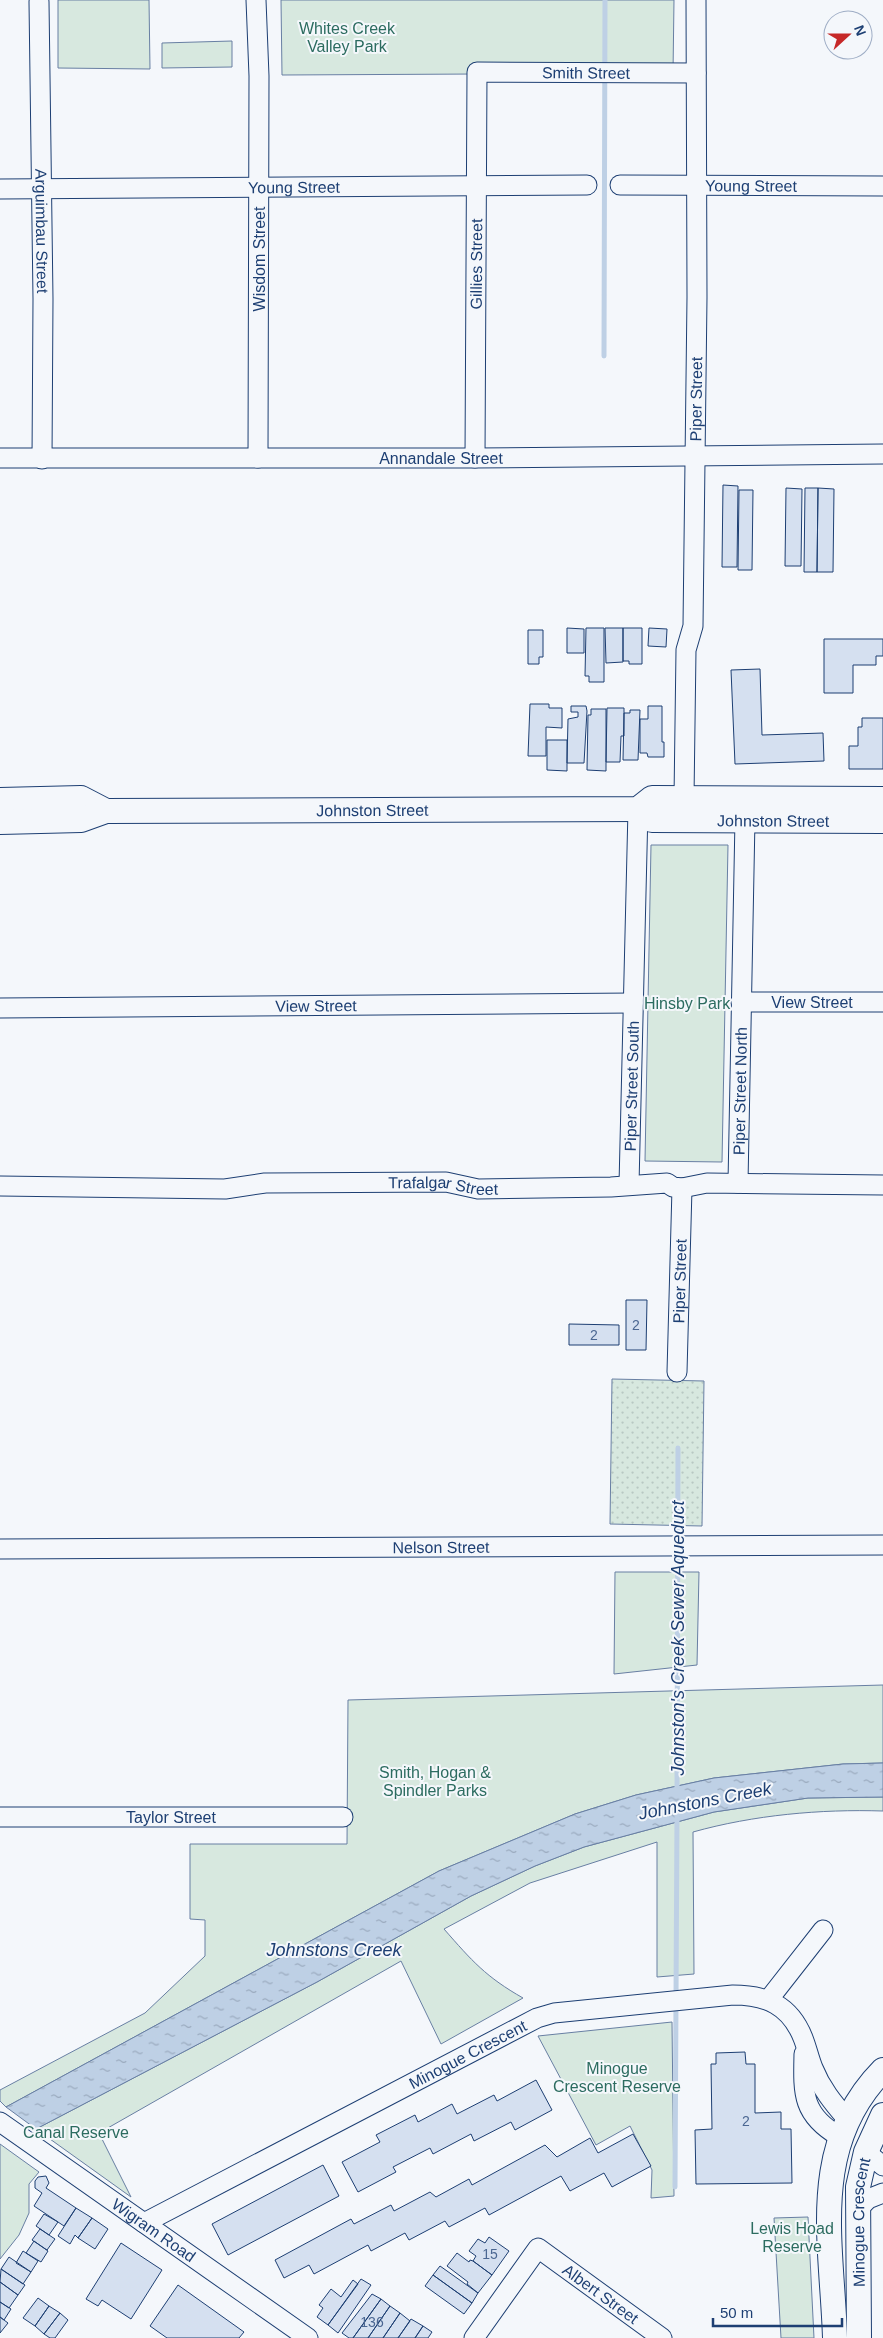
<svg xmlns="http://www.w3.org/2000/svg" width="883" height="2338" viewBox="0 0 883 2338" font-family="Arial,sans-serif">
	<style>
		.grass { fill: url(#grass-dots); stroke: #687fa3 }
		.park { fill: #d7e8df; stroke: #687fa3 }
		.water { fill: url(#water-ripples); stroke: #687fa3 }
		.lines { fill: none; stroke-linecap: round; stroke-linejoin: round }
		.stream { stroke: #bed0e5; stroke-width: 5 }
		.building { fill: #d5e0f0; stroke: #1d3f73 }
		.minor-casing { stroke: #1d3f73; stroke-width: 21 }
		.major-casing { stroke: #1d3f73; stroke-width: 26 }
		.minor { stroke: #f4f7fb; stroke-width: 19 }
		.major { stroke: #f4f7fb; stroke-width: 24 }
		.labels { text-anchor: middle; stroke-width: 4; stroke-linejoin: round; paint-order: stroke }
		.number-label { font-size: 14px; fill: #4b6792 }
		.park-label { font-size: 16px; fill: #2c6c60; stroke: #f4f7fb }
		.street-label { font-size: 16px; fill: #1d3f73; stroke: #f4f7fb }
		.water-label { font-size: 18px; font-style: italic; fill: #1d3f73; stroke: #f4f7fb }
	</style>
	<defs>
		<pattern id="grass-dots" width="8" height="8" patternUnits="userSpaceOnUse" patternTransform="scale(1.25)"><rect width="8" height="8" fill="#d7e8df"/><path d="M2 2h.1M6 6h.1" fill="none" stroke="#b8c8c3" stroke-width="1.8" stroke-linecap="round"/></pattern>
		<pattern id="water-ripples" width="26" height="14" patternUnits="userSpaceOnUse" patternTransform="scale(1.25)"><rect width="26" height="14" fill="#bed0e5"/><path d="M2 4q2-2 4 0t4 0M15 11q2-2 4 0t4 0" fill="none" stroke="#9aaabe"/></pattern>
	</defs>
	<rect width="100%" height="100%" fill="#f4f7fb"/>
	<path class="grass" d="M612,1379l92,2 -2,145 -92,-2z"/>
	<path class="park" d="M58,0h91l1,69 -92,-1z
		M281,0h393l-1,73 -391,2z
		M232,41v26l-70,1v-25z
		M651,845h77l-6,317 -77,-1z
		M615,1572h84l-2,93 -83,9z
		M883,1685v78l-40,1 -129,14 -78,17 -61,19 -136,57 -433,236 -6,-6v-11l145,-77 60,-57v-36l-15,-1v-75h157l1,-144z
		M883,1797v14c-63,-2 -129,4 -190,21l1,142 -37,3v-135l-127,41 -86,46c28,32 42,48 79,69l-82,46 -40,-83 -302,172 32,64 -95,-68 281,-147 154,-86 64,-30 49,-19 130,-35 94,-14z
		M672,2022l2,174 -23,2 1,-28 -22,-44 -34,19 -58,-109z
		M0,2144l39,28 -10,12v29l-10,22 -19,24z
		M808,2217l6,121h-33l-7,-120z"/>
	<path class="water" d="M883,1763v34l-75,1 -94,14 -130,35 -49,19 -64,30 -154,86 -281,147 -30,-22 433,-236 136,-57 61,-19 78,-17 129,-14z"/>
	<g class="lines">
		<path class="stream" d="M604,356l1,-356
			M677,1793l1,-345
			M675,2187l2,-373"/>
	</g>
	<path class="building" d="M723,485l15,1 -1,81h-15z
		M786,488l16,1 -1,77h-16z
		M805,488h13l-1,84h-13z
		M818,488l16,1 -1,83h-16z
		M739,490h14l-1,80h-14z
		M567,628l17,1v24h-17z
		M586,628h18v54h-15v-6h-4z
		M605,628h18v34l-17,1z
		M623,628h19v36h-13v-3h-6z
		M649,628l18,1 -1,18 -18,-1z
		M528,630h15v27h-4v7h-11z
		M824,639h59v17h-7v9h-23v28h-29z
		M760,669l2,66 61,-2 1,28 -89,3 -4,-94z
		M530,704h19v4h13v20l-16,-1v29h-18z
		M571,706h15l1,5 -3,52h-17l1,-44 10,-2v-5h-7z
		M648,706h14v36h2v15h-16l-1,-4h-7v-34h8z
		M607,708h17v28h-3l-1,26h-14z
		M591,709h15v62l-19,-1 1,-55h3z
		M630,710h10l-2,50h-15l1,-47h6z
		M862,718h21v51h-34v-23h9v-19h4z
		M547,740h20v31l-20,-1z
		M626,1300h21l-1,50h-20z
		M569,1324l50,1v20h-50z
		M745,2052l1,12h9v49l26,-1v17h10l1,54 -96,1 -1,-54 17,-1 -1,-65h5v-11z
		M536,2080l16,30 -37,20 -4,-8 -37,19 -3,-7 -38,20 -3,-6 -37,19 3,5 -38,20 -16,-30 38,-20 -4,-7 39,-20 3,7 34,-18 5,10 37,-19 3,6z
		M633,2134l18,32 -39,21 -8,-14 -34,18 -9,-15 -72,39 -4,-7 -36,19 -4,-6 -36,19 -4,-7 -34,18 -3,-6 -54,29 -5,-9 -25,13 -9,-18 76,-41 3,5 37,-19 3,6 36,-19 6,5 33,-18 3,6 73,-40 12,12 33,-19 8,15z
		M323,2165l16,31 -111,59 -16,-31z
		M46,2176l3,7 -3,5 30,20 -12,18 -30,-20 8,-13 -7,-5v-7l3,-4z
		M76,2208l16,10 -14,20 -3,-3 -5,9 -12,-8z
		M44,2214l14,8 -9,13 -13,-9z
		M92,2218l16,11 -13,20 -17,-11z
		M40,2229l15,10 -8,11 -15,-10z
		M489,2237l20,14 -17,24 -19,-14 3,-5 -7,-5 9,-12 7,4z
		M34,2241l14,10 -7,11 -15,-9z
		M121,2243l41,27 -31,49 -29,-19 -4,6 -12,-7z
		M23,2251l15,10 -7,11 -15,-9z
		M457,2253l12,9 1,-2 3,1 19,14 -14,18 -11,-9 1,-2 -21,-16z
		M9,2257l22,15 -8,12 -22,-15z
		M440,2266l38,27 -6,10 -39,-28z
		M1,2269l24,16 -7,10 -18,-13z
		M433,2275l39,28 -8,11 -39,-28z
		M361,2279l10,6 -33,48 -10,-8z
		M353,2280l5,4 -30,41 -11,-8 6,-9 -4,-3 12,-16 10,8z
		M0,2282l18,13 -9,13 -9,-6z
		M178,2285l66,47 -5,6h-72l-17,-12z
		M372,2294l9,5 -28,39h-4l-7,-5z
		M38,2298l11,8 -14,20 -12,-8z
		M381,2299l9,7 -22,32h-15z
		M0,2302l11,7 -7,11 -4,-3z
		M49,2306l11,7 -16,21 -9,-8z
		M390,2306l10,7 -17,25h-15z
		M60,2313l8,7 -13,18h-5l-6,-4z
		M400,2313l10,8 -12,17h-15z
		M0,2317l8,6 -8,10z
		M411,2319l12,7 -8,12h-17z
		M423,2326l9,6 -4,6h-13z"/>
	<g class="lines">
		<defs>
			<g id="minor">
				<path d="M256,0l3,76 -1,382"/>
				<path id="s1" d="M39,2l4,297 -1,160"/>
				<path id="s2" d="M620,185l263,1"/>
				<path id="s3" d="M0,189l587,-4"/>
				<path id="s4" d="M0,458h475l408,-4"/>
				<path id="s5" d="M475,458l2,-386 219,1"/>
				<path id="s6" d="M684,798l2,-148 7,-24 4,-329 -1,-297"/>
				<path id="s7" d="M741,1002h142"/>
				<path id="s8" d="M0,1008l633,-5"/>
				<path id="s9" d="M738,1183l7,-364"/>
				<path id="s10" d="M629,1185l9,-376"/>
				<path id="s11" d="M0,1186l225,3 40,-6 181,-1 32,7 133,-2 56,-4 6,4 9,1 25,-5 176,2"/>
				<path id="s12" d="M677,1372l5,-184"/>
				<path id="s13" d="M0,1549l883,-4"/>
				<path id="s14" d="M0,1817h343"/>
				<path d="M769,1999l54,-69"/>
				<path d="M804,2054c-1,40 -2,61 36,83"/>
				<path id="s15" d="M0,2122l308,216"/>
				<path d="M866,2152l17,14"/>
				<path d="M857,2210l11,-11 15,-6"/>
				<path id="s16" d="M144,2223l393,-205 17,-5 179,-18c33,0 57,10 70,43 4,10 6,20 10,30 8,20 20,35 34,51"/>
				<path id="s17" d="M474,2338l64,-90 124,90"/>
			</g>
			<g id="major">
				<path d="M0,800l81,-2 25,13"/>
				<path id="s18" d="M638,809l14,11 231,1"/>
				<path id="s19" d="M0,822l81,-2 25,-9 532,-2 14,-11 231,1"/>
				<path d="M835,2338c-3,-96 -27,-192 48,-268"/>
				<path id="s20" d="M859,2338l-1,-151 8,-35 17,-37"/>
			</g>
		</defs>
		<use href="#minor" class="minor-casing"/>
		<use href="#major" class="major-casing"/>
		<use href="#minor" class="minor"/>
		<use href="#major" class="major"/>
	</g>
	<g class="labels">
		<g class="number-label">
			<text x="636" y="1330">2</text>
			<text x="594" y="1340">2</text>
			<text x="746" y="2126">2</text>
			<text x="490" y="2259">15</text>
			<text x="372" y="2327">136</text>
		</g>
		<g class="park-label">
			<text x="347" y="34">Whites Creek<tspan x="347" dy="18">Valley Park</tspan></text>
			<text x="687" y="1009">Hinsby Park</text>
			<text x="435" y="1778">Smith, Hogan &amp;<tspan x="435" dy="18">Spindler Parks</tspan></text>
			<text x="617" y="2074">Minogue<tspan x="617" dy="18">Crescent Reserve</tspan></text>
			<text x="76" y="2138">Canal Reserve</text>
			<text x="792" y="2234">Lewis Hoad<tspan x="792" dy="18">Reserve</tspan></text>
		</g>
		<g class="street-label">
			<text dy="6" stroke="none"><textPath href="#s5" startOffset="495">Smith Street</textPath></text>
			<text dy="6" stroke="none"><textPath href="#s2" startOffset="131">Young Street</textPath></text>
			<text dy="6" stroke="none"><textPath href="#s3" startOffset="294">Young Street</textPath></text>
			<text dy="6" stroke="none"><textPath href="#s1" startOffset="229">Arguimbau Street</textPath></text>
			<text transform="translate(259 259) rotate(-90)" y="6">Wisdom Street</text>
			<text dy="6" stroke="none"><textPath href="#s5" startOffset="194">Gillies Street</textPath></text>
			<text dy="6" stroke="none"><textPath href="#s6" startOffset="400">Piper Street</textPath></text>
			<text dy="6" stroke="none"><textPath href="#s4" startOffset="441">Annandale Street</textPath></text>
			<text dy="6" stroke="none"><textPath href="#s19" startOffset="374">Johnston Street</textPath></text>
			<text dy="6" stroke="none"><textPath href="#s18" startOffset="139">Johnston Street</textPath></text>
			<text dy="6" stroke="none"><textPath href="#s7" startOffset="71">View Street</textPath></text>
			<text dy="6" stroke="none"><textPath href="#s8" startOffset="316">View Street</textPath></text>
			<text dy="6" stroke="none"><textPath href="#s10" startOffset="99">Piper Street South</textPath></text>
			<text dy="6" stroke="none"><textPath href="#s9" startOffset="92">Piper Street North</textPath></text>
			<text dy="6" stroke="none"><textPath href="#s11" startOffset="444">Trafalgar Street</textPath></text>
			<text dy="6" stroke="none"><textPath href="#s12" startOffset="91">Piper Street</textPath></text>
			<text dy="6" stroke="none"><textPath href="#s13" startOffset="441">Nelson Street</textPath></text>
			<text dy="6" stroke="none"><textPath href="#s14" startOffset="171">Taylor Street</textPath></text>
			<text dy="6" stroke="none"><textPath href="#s16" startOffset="365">Minogue Crescent</textPath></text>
			<text dy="6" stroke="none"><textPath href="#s20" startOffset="116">Minogue Crescent</textPath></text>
			<text dy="6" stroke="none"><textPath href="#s15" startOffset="188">Wigram Road</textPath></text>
			<text dy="6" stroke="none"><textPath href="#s17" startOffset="188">Albert Street</textPath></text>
		</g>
		<g class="water-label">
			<text transform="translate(678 1638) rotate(-90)" y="6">Johnston's Creek Sewer Aqueduct</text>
			<text transform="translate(705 1801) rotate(-11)" y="6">Johnstons Creek</text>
			<text x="334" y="1956">Johnstons Creek</text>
		</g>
	</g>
	<g transform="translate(848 35) rotate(69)"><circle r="24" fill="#f4f7fb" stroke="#9eadc5"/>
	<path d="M0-4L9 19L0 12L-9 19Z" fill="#c62828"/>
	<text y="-8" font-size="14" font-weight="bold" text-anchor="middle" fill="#1d3f73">N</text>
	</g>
	<path d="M713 2318v8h129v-8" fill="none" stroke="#1d3f73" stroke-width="2.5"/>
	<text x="720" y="2318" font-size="15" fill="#1d3f73" stroke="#f4f7fb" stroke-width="4" paint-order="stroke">50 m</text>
</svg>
